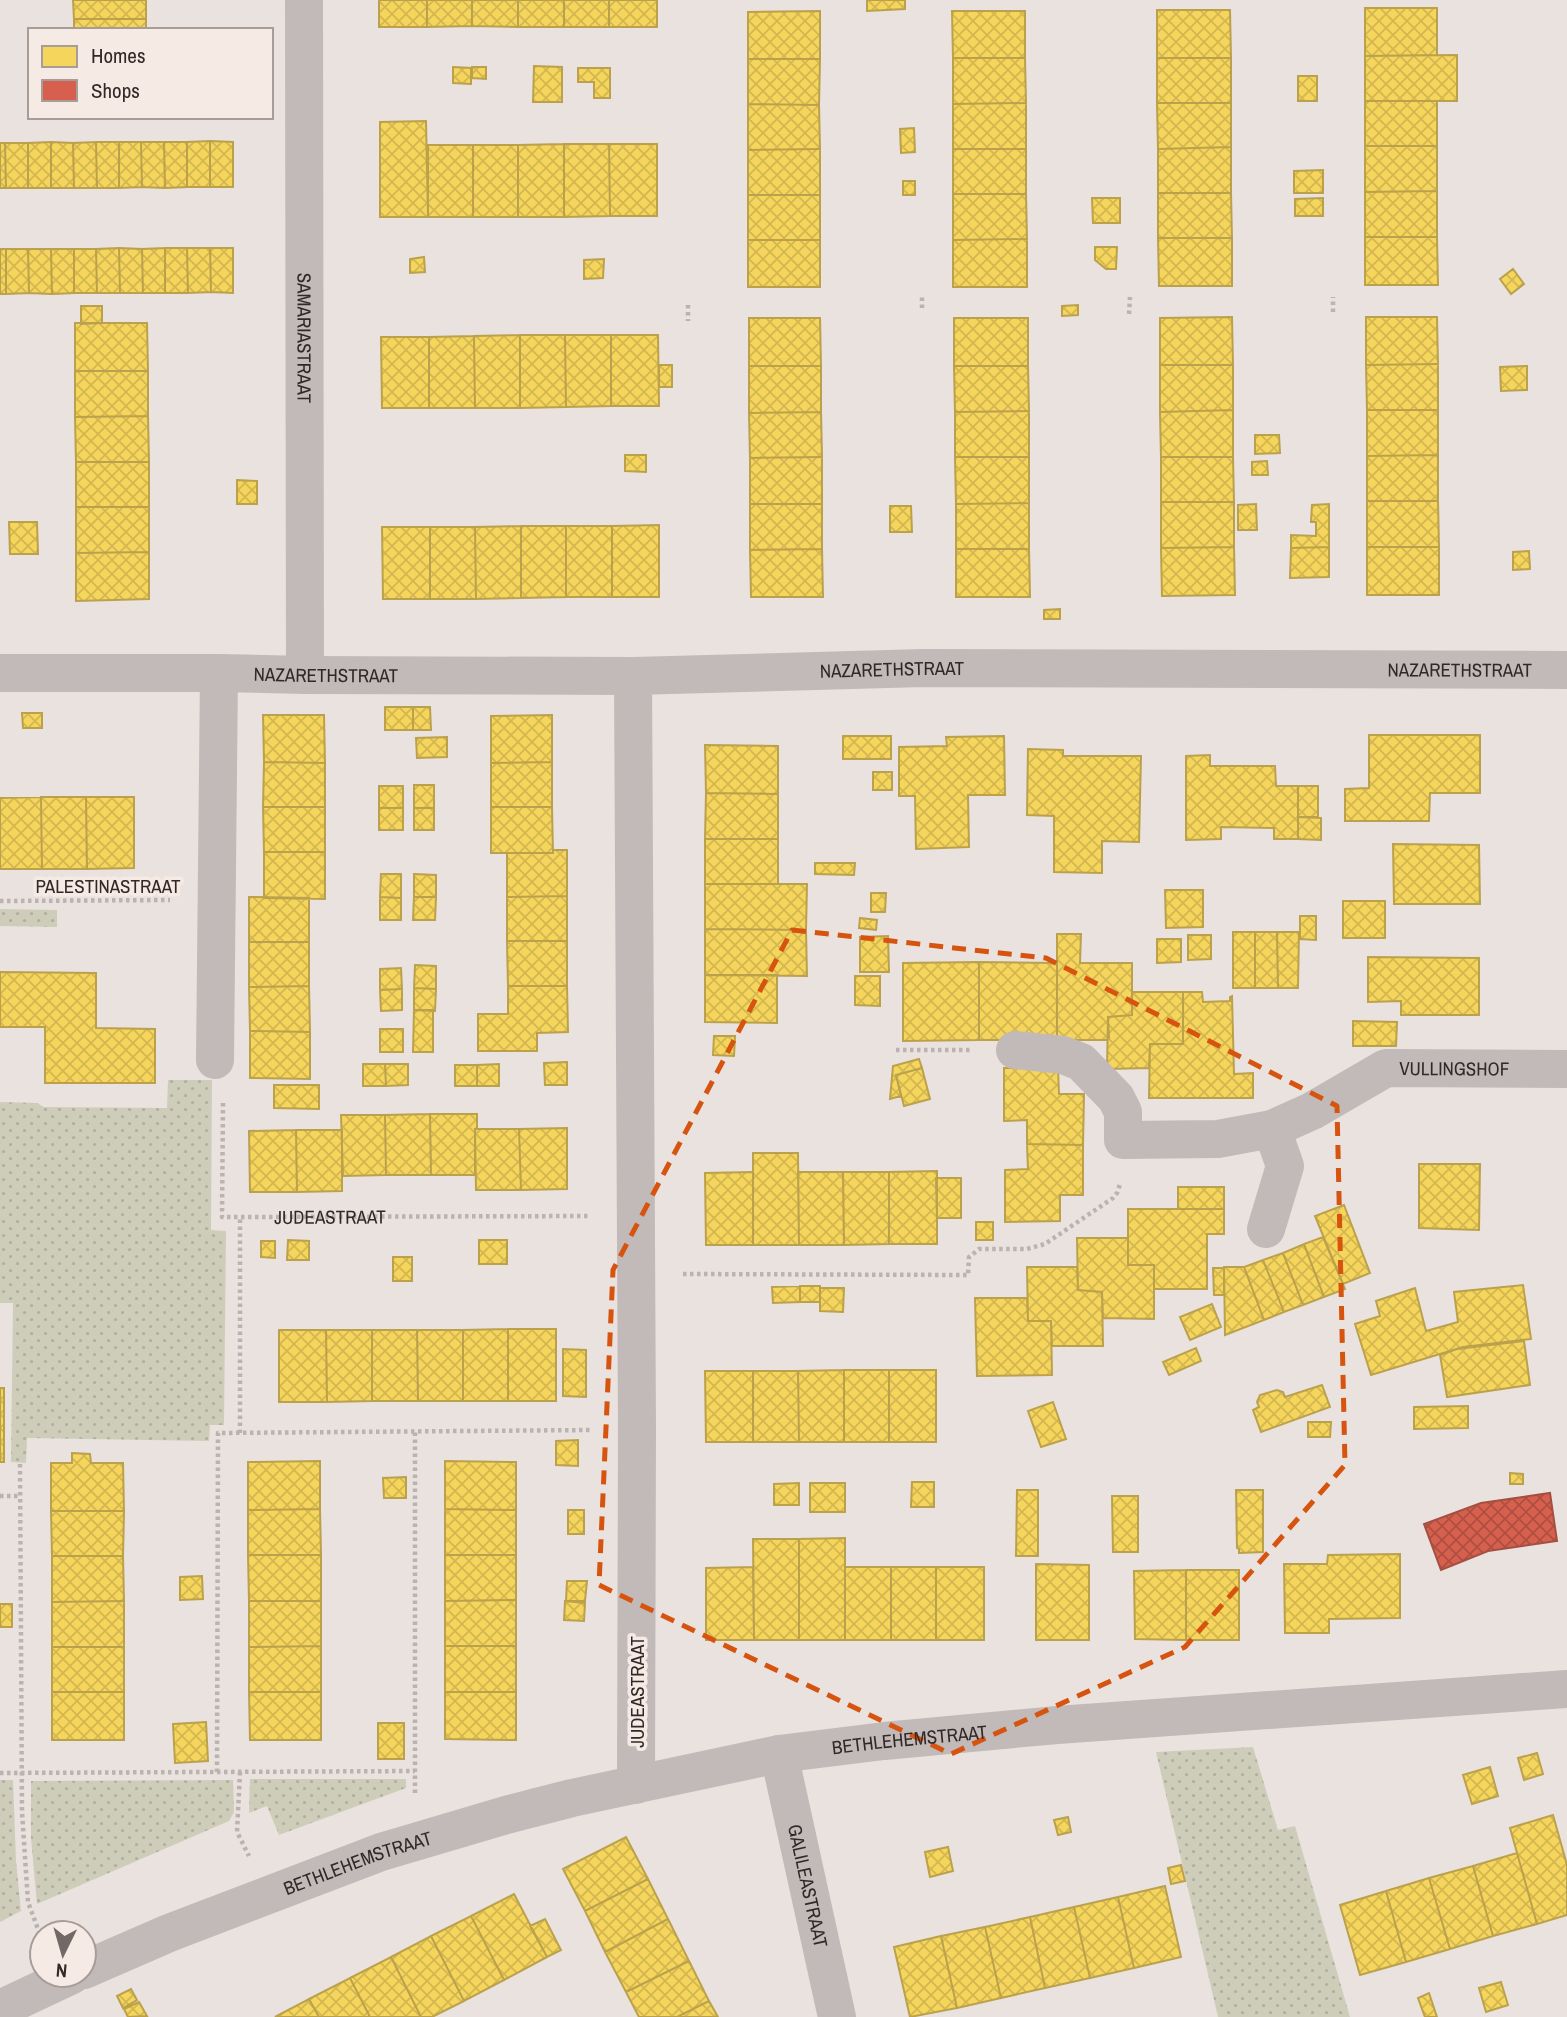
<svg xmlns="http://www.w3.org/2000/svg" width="1567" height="2017" viewBox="0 0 1567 2017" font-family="'Archivo Narrow',sans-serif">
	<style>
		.grass { fill: url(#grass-dots) }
		.homes { fill: url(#homes-cross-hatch); stroke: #bba14c; stroke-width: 2 }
		.shops { fill: url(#shops-cross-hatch); stroke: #a54f42; stroke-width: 2 }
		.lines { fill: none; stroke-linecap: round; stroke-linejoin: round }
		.path { stroke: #bbb3b0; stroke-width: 4.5; stroke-dasharray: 3.5 3.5; stroke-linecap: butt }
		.minor { stroke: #c2bab8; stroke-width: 38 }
		.marked { fill: none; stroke: #d6540f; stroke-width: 5; stroke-dasharray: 14 9; stroke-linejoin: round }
		.labels { text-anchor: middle; stroke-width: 7; stroke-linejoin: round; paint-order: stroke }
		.street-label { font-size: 19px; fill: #322827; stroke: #f6eae5 }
	</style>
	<defs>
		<pattern id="grass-dots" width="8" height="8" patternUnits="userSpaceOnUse" patternTransform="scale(1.75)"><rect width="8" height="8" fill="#cecdba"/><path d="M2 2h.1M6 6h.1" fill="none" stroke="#b1b0a0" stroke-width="1.8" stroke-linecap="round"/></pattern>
		<pattern id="homes-cross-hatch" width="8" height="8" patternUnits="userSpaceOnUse" patternTransform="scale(1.75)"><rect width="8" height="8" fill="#f6d55c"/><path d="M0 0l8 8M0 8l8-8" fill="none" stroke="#d3b750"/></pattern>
		<pattern id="shops-cross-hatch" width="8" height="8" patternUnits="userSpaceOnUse" patternTransform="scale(1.75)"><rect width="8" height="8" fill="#d6604d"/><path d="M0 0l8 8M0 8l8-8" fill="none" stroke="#ae4f40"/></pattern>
	</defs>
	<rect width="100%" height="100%" fill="#eae2de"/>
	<path class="grass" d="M0,909l57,1v17l-57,-1z
		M168,1080h44l-1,150 15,1 -2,194h-14l-1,16 -182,-3 -1,25 -15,-1 2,-159h-13v-201l37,1 7,4 123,1z
		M1253,1747l25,83 17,-4 55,191h-132l-62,-265z
		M250,1779h156v9l-127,47 -12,-29 -18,7z
		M0,1780h13l3,81 5,50 -21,11z
		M233,1780l1,32 -5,9 -192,83 -6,-66v-57z"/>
	<path class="homes" d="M73,0h73v19h-72z
		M379,0h48v27h-48z
		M427,0h45v26l-45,1z
		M472,0h46v27l-46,-1z
		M518,0h46v27h-46z
		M564,0h45v27h-45z
		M609,0h48v27h-48z
		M867,0h38v9l-38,2z
		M1365,8h72v47l-72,1z
		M1157,10h73l1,48h-74z
		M820,11v48h-72v-47z
		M952,11h73v47h-72z
		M74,19h72v11h-72z
		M1457,55v46h-92v-45z
		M953,58h72l1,45 -73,1z
		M1157,58h74v45h-74z
		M748,59h72l-1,46 -71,-1z
		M534,66l28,1v35h-29z
		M453,67l18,1v16l-18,-1z
		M472,67h14v12l-14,-1z
		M578,68h32v30h-16v-16h-16z
		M1298,76h19v25h-19z
		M1365,101h72v45h-72z
		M1026,103v46h-73v-45z
		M1157,103h74v44l-73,2z
		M748,104l71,1 1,44 -72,1z
		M426,121l2,96h-48v-95z
		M914,128l1,24 -14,1 -1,-24z
		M210,141v46h-23v-45z
		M210,141l23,1v45h-23z
		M51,142l22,1 1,45h-23z
		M51,142v46h-23v-45z
		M96,142l1,46h-23l-1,-45z
		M96,142h23v46h-22z
		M119,142h22l1,45 -23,1z
		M141,142h23l1,46 -23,-1z
		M164,142h23v45l-22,1z
		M0,143h5l1,45h-6z
		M5,143h23v45h-22z
		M564,144v73h-46v-72z
		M564,144h45l1,72 -46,1z
		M609,144h48v72h-47z
		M428,145h45v72h-45z
		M473,145h45v72h-45z
		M1365,146h72v45l-72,1z
		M1231,147v46h-73v-44z
		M820,149v46h-72v-45z
		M953,149h73v45h-73z
		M1323,170v23h-29v-22z
		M903,181h12v14h-12z
		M1437,191v46h-72v-45z
		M1158,193h73l1,45h-74z
		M953,194h73l1,45 -74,1z
		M748,195h72v45h-72z
		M1092,198h28v25h-27z
		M1323,198v18h-28v-17z
		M1365,237h72l1,48h-73z
		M1158,238h74v48h-73z
		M1027,239v48h-74v-47z
		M748,240h72v47h-72z
		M1095,247h22l-1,22h-10l-11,-9z
		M119,248l1,45h-23l-1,-44z
		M119,248l23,1 1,44h-23z
		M165,248h22l1,45h-23z
		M165,248v45h-22l-1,-44z
		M187,248h23l1,44 -23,1z
		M210,248h23v45l-22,-1z
		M0,249h6v45h-6z
		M6,249h22l1,44 -23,1z
		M28,249h23l1,45 -23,-1z
		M51,249h23v44l-22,1z
		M74,249h22l1,44h-23z
		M424,257l1,15 -15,1v-14z
		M604,259l-1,19 -19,1v-19z
		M1513,269l11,15 -13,10 -11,-15z
		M1078,305v10l-16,1v-10z
		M81,306h21v17l-21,1z
		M1232,317l1,48h-73v-47z
		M1366,317h71l1,47 -72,1z
		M749,318h71l1,48h-72z
		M954,318h74v48h-74z
		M75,323h72l1,48h-73z
		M520,335h45l1,72 -46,1z
		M520,335v73h-45l-1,-72z
		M565,335h46v71l-45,1z
		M611,335h47l1,71h-48z
		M474,336l1,72h-46v-71z
		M381,337h48v71h-47z
		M1438,364v46h-71l-1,-45z
		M659,365h13v22h-13z
		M1160,365h73v45l-73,2z
		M749,366h72v46l-72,1z
		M954,366h74l1,45 -74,1z
		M1527,366v24l-26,1 -1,-24z
		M75,371h73v45l-73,1z
		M1233,410v47h-72l-1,-45z
		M1367,410h71v45l-71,1z
		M1029,411v46h-74v-45z
		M821,412l1,45 -72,1 -1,-45z
		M148,416l1,46h-73l-1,-45z
		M1255,435h24l1,18 -25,1z
		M625,455h21v17l-21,-1z
		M1438,455v46h-71v-45z
		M822,457v47h-72v-46z
		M955,457h74v46l-73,1z
		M1161,457h72l1,45h-73z
		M1267,461l1,14h-16v-13z
		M76,462h73v45h-73z
		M237,480l20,1v23h-20z
		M1367,501h71l1,46h-72z
		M1161,502h73v45l-73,1z
		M1029,503v46h-73v-45z
		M750,504h72v45l-72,1z
		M1256,504l1,26h-19v-25z
		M1329,504v43l-38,1v-13l25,1v-14h-5l1,-17z
		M890,506h21l1,26h-22z
		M76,507h73v45l-73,1z
		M9,522h28l1,32h-28z
		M659,525v72h-47v-71z
		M521,526h45v71l-45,1z
		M521,526v72l-45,1 -1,-72z
		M566,526h46v71h-46z
		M382,527h48v72h-47z
		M430,527h45l1,72h-46z
		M1234,547l1,48 -73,1 -1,-48z
		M1329,547v30l-39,1 1,-30z
		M1367,547h72v48h-72z
		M822,549l1,48h-72l-1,-47z
		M956,549h73l1,48h-74z
		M1529,551l1,18 -17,1v-18z
		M149,552v47l-73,2v-48z
		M1060,609v10h-16v-9z
		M385,707h28v23h-28z
		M413,707h17l1,23h-18z
		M22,713h20v15h-19z
		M263,715h61l1,48 -61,-1z
		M552,715v47l-61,1v-47z
		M1369,735h111v58h-50l-1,28h-84v-32l24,-1z
		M843,736h48v23h-48z
		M1004,736l1,59h-37l1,52 -53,2 -1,-53h-16v-49l48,-1 -1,-9z
		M447,737v20l-30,1 -1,-20z
		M705,745l73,1v48l-72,-1z
		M1028,749l35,1v6h78l-2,86 -37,-1v32l-48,-1v-56l-27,-1z
		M1210,755v11h65l1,20h22v53h-24v-11l-53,-1v12l-35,1v-84z
		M264,762l61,1v44h-62z
		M552,762v45h-61v-44z
		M873,772h19v18h-19z
		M414,785h20v23h-20z
		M379,786h24v22h-24z
		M1298,786h20v31h-20z
		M706,793l72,1v45h-73z
		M41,797h45l1,72h-45z
		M41,797l1,72h-42v-71z
		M86,797h48v71l-47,1z
		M263,807h62v45h-61z
		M491,807h61l1,46h-62z
		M379,808h24v22h-24z
		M414,808h20v22h-20z
		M1298,817l23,1v22l-23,-1z
		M705,839h73v45h-73z
		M1393,844l86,1 1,59h-86z
		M553,850h14v46l-60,1v-44h46z
		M264,852h61v47l-61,-1z
		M815,863h40l-1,12 -39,-1z
		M381,874h20v24l-21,-1z
		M414,874l22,1v22h-22z
		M705,884h102l-1,46 -101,-1z
		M1165,890h38v37l-37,1z
		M871,893h15l-1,19h-14z
		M567,896v45h-60v-44z
		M249,897l60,1v44h-60z
		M380,897l21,1v22h-21z
		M414,897h22l-1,23h-22z
		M1343,901h42v37h-42z
		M1300,916h16v24l-16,-1z
		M860,918l17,2 -1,10 -17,-2z
		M705,929l101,1 1,46 -102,-1z
		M1233,932h22v56h-22z
		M1255,932h22l1,56h-23z
		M1277,932h22l-1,56h-20z
		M1057,934h24l-1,29h52v52l-24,2 1,21 -3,2h-49z
		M1188,935h23v24l-23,1z
		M888,936l1,36h-29v-35z
		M1157,939h24v23l-24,1z
		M507,941h60v45h-59z
		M249,942h60v44l-60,1z
		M1368,957l111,1v57h-78v-14l-33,1z
		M979,962l78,1v77h-78z
		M979,962v78l-76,1v-78z
		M415,965l21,1v23l-22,-1z
		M401,968l1,21 -22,1v-21z
		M0,972l96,1v55l59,1v54h-110v-56h-45z
		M705,975h72v48l-72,-1z
		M855,976h25v30l-25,-1z
		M309,986l1,46 -60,-1 -1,-44z
		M508,986h59l1,46 -31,1v18h-59v-37h30z
		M414,988l22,1 -1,22 -21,-1z
		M402,989v21l-21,1 -1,-21z
		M1132,992h51v52h-33l-1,24 -42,1 1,-52 24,-2z
		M1183,992h19l1,10 27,-1v-4l2,-1 2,78 19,-1v25h-104l1,-54h33z
		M414,1010h19v42h-20z
		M1353,1021l44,1 -1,24h-43z
		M380,1029h23v23h-23z
		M250,1031l60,1v47l-60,-1z
		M714,1036h21l-1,20 -21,-1z
		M919,1059l3,9 -26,7 5,21 -11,3 3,-33z
		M567,1062v23h-22l-1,-22z
		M363,1064h22l1,22h-23z
		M385,1064h23v21l-22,1z
		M499,1064v22h-22v-21z
		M455,1065h22v21h-22z
		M922,1068l8,31 -26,7 -8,-31z
		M1004,1068h54l1,26h25l-1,51 -56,-1v-24l-23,1z
		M274,1085h45v24l-45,-1z
		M430,1114l1,61h-45l-1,-60z
		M430,1114h47v14l-2,1v46h-44z
		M341,1115h44l1,60 -43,1z
		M567,1128v61l-46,1 -2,-61z
		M475,1129h44l2,61h-45z
		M296,1130l1,62h-47l-1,-61z
		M296,1130h46v61l-45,1z
		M1027,1144l56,1v50h-23v26l-55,1v-52l23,-1z
		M753,1153h45l1,92h-46z
		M1419,1164h61l-1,66 -60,-2z
		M937,1171v73h-48v-72z
		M753,1172v73h-47l-1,-72z
		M798,1172h45l1,73h-45z
		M843,1172h46v72l-45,1z
		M936,1178h25v40h-24z
		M1178,1187h46v22h-46z
		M1344,1205l26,68 -27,11 -28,-68z
		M1128,1209h96v25h-17v55h-53v-24h-26z
		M976,1222h17v18h-17z
		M1323,1237l22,52 -21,8 -20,-53z
		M1077,1238h51v27h26v54l-51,-1 -1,-26 -24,-2z
		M288,1240l21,1v19h-22z
		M479,1240h28v24h-28z
		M261,1241h14v17l-14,-1z
		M1304,1244l20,53 -21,8 -20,-52z
		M1283,1253l20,52 -19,7 -21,-52z
		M393,1257h19v24h-19z
		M1263,1260l21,52 -20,8 -20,-53z
		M1027,1267h50l1,23 24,2 1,54h-51l-1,-25h-23z
		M1224,1267h20l20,53 -39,15z
		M1213,1268h11v27h-10z
		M1523,1285l8,54 -68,8 -92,28 -16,-51 25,-8 -4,-15 39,-13 11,43 32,-9 -4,-30z
		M800,1286h20v16h-20z
		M800,1286v16l-27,1 -1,-16z
		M820,1288h24l-1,24 -23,-1z
		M975,1298h52l1,23h23l1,54 -75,1z
		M1212,1304l9,23 -31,13 -10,-23z
		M508,1329v72h-45v-71z
		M508,1329h48v72h-48z
		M279,1330h47l1,72h-48z
		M326,1330h46v71l-45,1z
		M372,1330h45l1,71h-46z
		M417,1330h46v71h-45z
		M1524,1341l6,44 -83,12 -7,-42 17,-6z
		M1196,1348l5,13 -32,14 -6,-13z
		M563,1349l23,1v47l-23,-1z
		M844,1370h45v72h-45z
		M844,1370v72h-45l-1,-71z
		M889,1370h47v72h-47z
		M705,1371h48v71h-47z
		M753,1371h45l1,71h-46z
		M1322,1385l8,22 -69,25 -8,-22 6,-3 -2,-5 3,-7 17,-5 6,2 2,5z
		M0,1388h4v74h-4z
		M1053,1402l13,37 -25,8 -13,-36z
		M1468,1406v22l-54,1v-22z
		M1308,1422h23l-1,15h-22z
		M578,1440v26l-22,-1v-24z
		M72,1453l18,1 1,9h32l1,48h-73v-48h21z
		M320,1461v48l-72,1v-48z
		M445,1461l71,1v48l-71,-1z
		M1510,1473l13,1v10h-13z
		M406,1477v21h-22l-1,-20z
		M912,1482h22v25h-23z
		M799,1483v22h-25v-21z
		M810,1483h35v29h-35z
		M1017,1490h21v66h-22z
		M1236,1490h27v62l-24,1v-4l-2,-1z
		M1112,1496h26v56h-25z
		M320,1509l1,46h-73v-45z
		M445,1509l71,1v45h-71z
		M568,1510h16v24h-16z
		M51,1511h73l-1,45h-71z
		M845,1538v102h-46v-101z
		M753,1539h46v101h-45z
		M1400,1554v64l-71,1v14h-44l-1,-69h43l1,-9z
		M248,1555h73v46h-72z
		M445,1555h71v45l-71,1z
		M52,1556h71l1,45 -72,1z
		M1036,1564l53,1v75h-53z
		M753,1567l1,73h-48v-72z
		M845,1567h46v73h-46z
		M891,1567h45v73h-45z
		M936,1567h48v73h-48z
		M1186,1570h53v70h-53z
		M1186,1570v70l-51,-1 -1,-68z
		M202,1576l1,23 -23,1v-23z
		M567,1581h20l-2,20h-19z
		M516,1600v46h-71v-45z
		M124,1601v46h-72v-45z
		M249,1601h72v45l-72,1z
		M565,1601l20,2 -1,18 -20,-1z
		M0,1604h12v23h-12z
		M321,1646v46h-72v-45z
		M445,1646h71v46h-71z
		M52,1647h72v45h-72z
		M52,1692h72v48h-72z
		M249,1692h72v48h-71z
		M445,1692h71v48l-71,-1z
		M206,1722l2,39 -33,2 -2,-39z
		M378,1723h26v36h-26z
		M1537,1753l6,21 -19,6 -6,-22z
		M1490,1767l8,29 -26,8 -9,-29z
		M1553,1815l14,50v50l-30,9 -27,-96z
		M1068,1817l3,15 -13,3 -4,-15z
		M626,1837l22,42 -63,32 -22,-42z
		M948,1847l5,24 -23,6 -5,-25z
		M1517,1853l20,71 -44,12 -20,-70z
		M1181,1865l4,16 -14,3 -3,-16z
		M1473,1866l20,70 -43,13 -21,-71z
		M1429,1878l21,71 -44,13 -20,-71z
		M648,1879l20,40 -63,33 -20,-41z
		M1165,1886l16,71 -47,11 -16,-71z
		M1386,1891l20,71 -46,13 -20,-70z
		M514,1894l33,63 -43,23 -33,-64z
		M1118,1897l16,71 -44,10 -16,-71z
		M1074,1907l16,71 -45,10 -15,-71z
		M471,1916l33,64 -40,21 -33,-65z
		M1030,1917l15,71 -44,10 -16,-71z
		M545,1919l16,31 -14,7 -17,-31z
		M668,1919l21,42 -63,31 -21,-40z
		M985,1927l16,71 -44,10 -16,-72z
		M431,1936l33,65 -32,16h-11l-30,-60z
		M941,1936l16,72 -47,9 -16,-70z
		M391,1957l30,60h-51l-20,-39z
		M689,1961l20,40 -32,16h-38l-13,-25z
		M350,1978l20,39h-51l-10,-18z
		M1501,1982l7,23 -22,7 -7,-24z
		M131,1989l6,11 -14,8 -6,-12z
		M1429,1993l8,24h-12l-7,-19z
		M309,1999l10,18h-44z
		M709,2001l9,16h-41z
		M139,2002l8,14 -19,1 -4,-8z"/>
	<path class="shops" d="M1550,1493l7,48 -69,10 -47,19 -17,-46 57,-21z"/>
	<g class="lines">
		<g class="path">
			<path d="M688,305v16"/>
			<path d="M922,308v-12"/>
			<path d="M1333,312v-15"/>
			<path d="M1129,314l1,-17"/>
			<path d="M0,901l170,-1"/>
			<path d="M896,1050h76"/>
			<path d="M223,1103l-1,114h18"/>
			<path d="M683,1274l285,1 1,-18 10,-8h48l18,-5 68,-46 4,-5 3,-9"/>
			<path id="s1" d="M240,1433v-216l350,-1"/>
			<path d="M20,1464l2,348 6,90 14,38"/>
			<path d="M0,1496h20"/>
			<path d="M217,1772l1,-339 374,-3"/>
			<path d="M240,1772l-3,60 12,24"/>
			<path d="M0,1773l415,-2"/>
			<path d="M415,1793v-363"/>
		</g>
		<g class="minor">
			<path id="s2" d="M304,0l1,675"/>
			<path id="s3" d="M0,673h219l86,2 328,1 291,-8 643,2"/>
			<path d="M633,676l4,754 -1,355"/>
			<path id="s4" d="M1015,1050l48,5 18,7 35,36 7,14v28l95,-1 54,-10 40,-18 74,-43 181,1"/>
			<path d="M215,1060l4,-387"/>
			<path d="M1266,1229l19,-63 -13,-37"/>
			<path id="s5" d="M779,1754l58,263"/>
			<path id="s6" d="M84,1970l85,-37 212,-81 125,-37 66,-17 207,-44 105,-13 173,-16 510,-36"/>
			<path d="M0,2009l72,-34"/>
		</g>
	</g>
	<path class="marked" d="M792,930l254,28 291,148 8,359 -160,182 -234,107 -352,-169 14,-315z"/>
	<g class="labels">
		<g class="street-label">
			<text dy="7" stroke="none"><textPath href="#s2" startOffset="338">SAMARIASTRAAT</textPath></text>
			<text dy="7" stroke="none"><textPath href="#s3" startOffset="1460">NAZARETHSTRAAT</textPath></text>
			<text dy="7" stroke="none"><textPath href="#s3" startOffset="892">NAZARETHSTRAAT</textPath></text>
			<text dy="7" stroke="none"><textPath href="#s3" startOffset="326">NAZARETHSTRAAT</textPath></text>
			<text x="108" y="893">PALESTINASTRAAT</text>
			<text dy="7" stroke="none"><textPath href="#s4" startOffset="509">VULLINGSHOF</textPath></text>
			<text dy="7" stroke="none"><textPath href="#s1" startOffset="306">JUDEASTRAAT</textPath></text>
			<text transform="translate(637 1692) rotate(-90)" y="7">JUDEASTRAAT</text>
			<text dy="7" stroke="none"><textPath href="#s6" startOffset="861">BETHLEHEMSTRAAT</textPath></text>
			<text dy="7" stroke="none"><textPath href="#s6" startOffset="294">BETHLEHEMSTRAAT</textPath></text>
			<text dy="7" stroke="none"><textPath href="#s5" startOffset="135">GALILEASTRAAT</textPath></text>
		</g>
	</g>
	<rect x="28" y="28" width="245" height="91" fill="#f6eae5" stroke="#a89c99" stroke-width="2"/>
	<rect x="42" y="46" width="35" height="21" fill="#f6d55c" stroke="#a89c99" stroke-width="2"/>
	<text x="91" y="63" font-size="21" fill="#322827">Homes</text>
	<rect x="42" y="80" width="35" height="21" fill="#d6604d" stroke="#a89c99" stroke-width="2"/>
	<text x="91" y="98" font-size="21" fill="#322827">Shops</text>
	<g transform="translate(63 1954) rotate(185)"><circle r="33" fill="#f6eae5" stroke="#a89c99" stroke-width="2"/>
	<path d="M0-5L12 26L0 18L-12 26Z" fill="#726967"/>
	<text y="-10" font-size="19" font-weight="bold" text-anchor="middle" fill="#322827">N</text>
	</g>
</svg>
